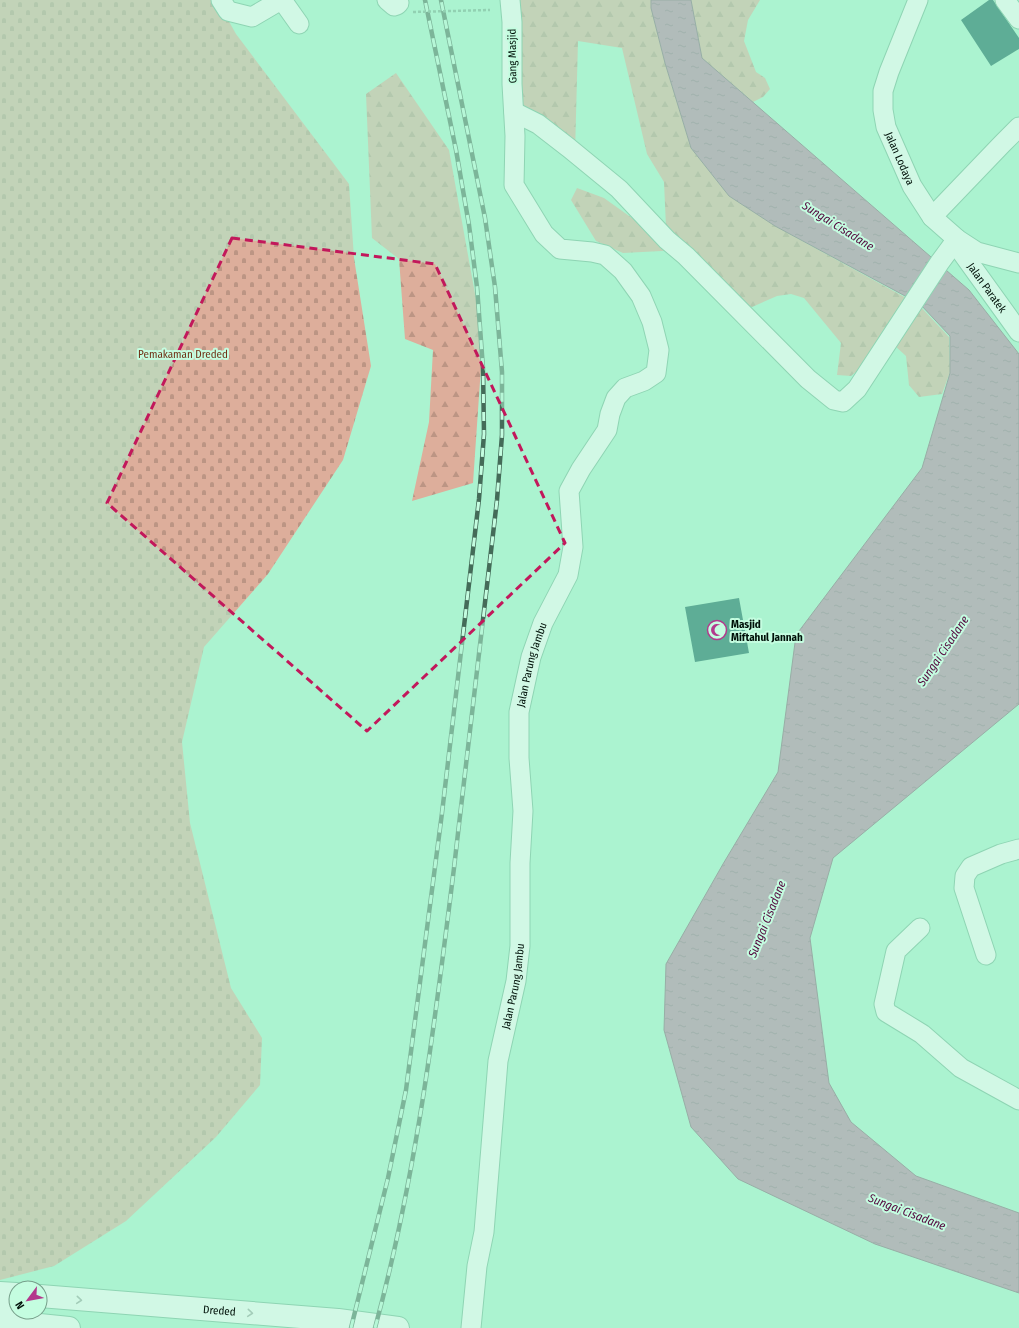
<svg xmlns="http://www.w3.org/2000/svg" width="1019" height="1328" viewBox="0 0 1019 1328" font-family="'Fira Sans Condensed',sans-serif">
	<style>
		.forest { fill: url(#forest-firs) }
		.cemetery { fill: url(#cemetery-stones) }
		.water { fill: url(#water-ripples); stroke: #815a73 }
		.building { fill: #025950 }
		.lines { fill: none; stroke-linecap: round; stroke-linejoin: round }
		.minor-casing { stroke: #6bb191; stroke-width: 21 }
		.tertiary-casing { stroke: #6bb191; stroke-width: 24 }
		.minor { stroke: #fff; stroke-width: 19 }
		.tertiary { stroke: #fff; stroke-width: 22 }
		.rail-casing { stroke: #446b58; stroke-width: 4.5 }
		.rail { stroke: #c4fde0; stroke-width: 3; stroke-dasharray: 9; stroke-linecap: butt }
		.path-bridge { stroke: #73a98f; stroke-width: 2.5; stroke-dasharray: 3 2; stroke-linecap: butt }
		.oneway { stroke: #99a09d }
		.marked { fill: none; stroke: #c2185b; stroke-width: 3; stroke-dasharray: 8 5; stroke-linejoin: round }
		.labels { text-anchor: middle; stroke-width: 4; stroke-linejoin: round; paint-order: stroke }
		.street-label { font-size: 11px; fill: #001109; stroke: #c4fde0 }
		.park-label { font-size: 11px; fill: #713216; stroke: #c4fde0 }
		.poi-label { font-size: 11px; font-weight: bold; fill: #001109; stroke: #c4fde0; text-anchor: start }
		.water-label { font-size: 12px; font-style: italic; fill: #54073e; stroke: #c4fde0 }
	</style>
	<defs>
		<pattern id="forest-firs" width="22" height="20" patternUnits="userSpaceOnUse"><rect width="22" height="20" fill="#ddae9b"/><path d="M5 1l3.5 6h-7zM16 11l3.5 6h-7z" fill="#bc9584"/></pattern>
		<pattern id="cemetery-stones" width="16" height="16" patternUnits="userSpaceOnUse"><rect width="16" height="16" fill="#ddae9b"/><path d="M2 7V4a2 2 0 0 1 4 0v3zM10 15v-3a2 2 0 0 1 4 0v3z" fill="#bc9584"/></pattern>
		<pattern id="water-ripples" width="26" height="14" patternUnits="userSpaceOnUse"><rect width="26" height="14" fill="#b87aa0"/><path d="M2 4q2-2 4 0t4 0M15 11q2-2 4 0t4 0" fill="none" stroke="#936381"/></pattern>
	</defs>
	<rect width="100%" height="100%" fill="#abf3d0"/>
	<path class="forest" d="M508,0h143v8l14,55 26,85 38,48 46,30 144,79 30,32 1,35 -8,22 -23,3 -10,-12 -3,-29 -11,-10 -12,4 -32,26 -14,-1 4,-32 -37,-45 -13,-4 -14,2 -25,11 -7,-2 -64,-55 -58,3 -27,-12 -25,-41 6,-12 27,10 35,25 27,4 -2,-45 -17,-28 -25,-106 -44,-7 -3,112 -61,-41z
		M691,0h69l-12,20 -4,21 12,31 9,6 5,11 -7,8 -10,5 -51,-44z
		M396,73l53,77 34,188 -10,145 -61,18 17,-79 4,-72 -28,-11 -6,-80 -27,-21 -6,-144z"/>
	<path class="cemetery" d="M0,0h217l19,34 113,150 5,74 17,108 -28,94 -75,114 -64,73 -22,95 8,81 41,165 31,50 -2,47 -44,52 -90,84 -72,45 -54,14z"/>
	<path class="water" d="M651,0h40l11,58 267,232 50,64v350l-186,154 -23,80 19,145 22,39 65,54 103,37v80l-144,-49 -137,-65 -47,-52 -27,-97 2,-66 57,-100 55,-92 18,-137 126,-167 28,-95v-37l-30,-32 -145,-78 -46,-30 -38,-48 -26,-85 -14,-55z"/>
	<path class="building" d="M989,0h4l26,38v11l-28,17 -30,-46z
		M739,598l10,55 -54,9 -10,-55z"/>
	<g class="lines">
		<defs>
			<g id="minor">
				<path d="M221,0l7,11 24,6 29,-17"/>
				<path d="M282,0l17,24"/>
				<path d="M387,0l7,6 3,-1 2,-2"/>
				<path id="s1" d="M918,0l-29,72 -6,19v19l3,17 26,59 20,31 25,22 20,13 42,11"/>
				<path d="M1005,0l14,19"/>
				<path d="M514,112l24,12 31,24 50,41 48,51 19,16 122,123 26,21 9,2 14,-13 83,-127 17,-23"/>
				<path d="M932,217l70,-73 17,-17"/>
				<path id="s2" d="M955,243l64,89"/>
				<path d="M920,928l-24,23 -12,53 2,8 36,22 39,34 58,32"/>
				<path d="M986,955l-22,-67 1,-12 6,-9 30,-13 18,-5"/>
				<path d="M3,1328l3,-34"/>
				<path id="s3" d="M471,1328l6,-62 7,-34 14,-171 18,-80 4,-35v-83l3,-52 -4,-53v-46l12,-55 12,-34 25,-48 5,-28 -4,-56 12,-22 26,-39 3,-16 6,-16 9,-10 19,-7 12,-8 3,-23 -7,-28 -11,-26 -18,-25 -18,-16 -13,-3 -32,-3 -16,-15 -30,-49 1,-49 -3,-52v-62l-2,-22"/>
			</g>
			<g id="tertiary">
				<path d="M0,1293l16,1"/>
				<path id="s4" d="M40,1296l298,24 60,8"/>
				<path d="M0,1321l69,7"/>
			</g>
		</defs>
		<use href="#minor" class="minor-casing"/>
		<use href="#tertiary" class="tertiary-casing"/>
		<use href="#minor" class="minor"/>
		<use href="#tertiary" class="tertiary"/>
		<defs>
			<path id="rail" d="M351,1328l37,-150 18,-88 36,-277 37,-314 5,-65 -1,-66 -6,-81 -8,-62 -13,-75 -31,-150
				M375,1328c41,-151 60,-306 79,-460 14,-123 29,-246 43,-368l5,-65v-63l-7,-85 -10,-69 -44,-218"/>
		</defs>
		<use href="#rail" class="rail-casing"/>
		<use href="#rail" class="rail"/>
		<path class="path-bridge" d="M413,12l77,-2"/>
	</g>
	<defs><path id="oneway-chevron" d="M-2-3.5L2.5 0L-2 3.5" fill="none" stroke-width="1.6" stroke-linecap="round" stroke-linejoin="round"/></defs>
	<g class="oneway">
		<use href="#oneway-chevron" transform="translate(79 1300) rotate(5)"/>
		<use href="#oneway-chevron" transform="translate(250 1313) rotate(5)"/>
	</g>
	<path d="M0 0H1019V1328H0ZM232,238l203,26 130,279 -198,188 -260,-228z" fill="#abf3d0" fill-opacity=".55" fill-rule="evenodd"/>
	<path class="marked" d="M232,238l203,26 130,279 -198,188 -260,-228z"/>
	<defs>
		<symbol id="mosque-ring" viewBox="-11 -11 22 22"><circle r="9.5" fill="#c4fde0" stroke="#b3398c" stroke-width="1.5"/><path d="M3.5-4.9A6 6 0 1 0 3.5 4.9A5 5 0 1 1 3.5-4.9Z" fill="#b3398c"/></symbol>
	</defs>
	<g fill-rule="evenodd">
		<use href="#mosque-ring" x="706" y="619" width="22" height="22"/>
	</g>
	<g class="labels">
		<g class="street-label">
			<text transform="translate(512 56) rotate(-91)" y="4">Gang Masjid</text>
			<text dy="4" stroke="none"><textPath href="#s1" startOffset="168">Jalan Lodaya</textPath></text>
			<text dy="4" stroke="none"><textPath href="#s2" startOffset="55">Jalan Paratek</textPath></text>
			<text dy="4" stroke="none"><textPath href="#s3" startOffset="669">Jalan Parung Jambu</textPath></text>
			<text dy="4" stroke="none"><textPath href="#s3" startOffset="345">Jalan Parung Jambu</textPath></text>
			<text dy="4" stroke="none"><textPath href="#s4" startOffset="180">Dreded</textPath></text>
		</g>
		<g class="park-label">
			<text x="183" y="358">Pemakaman Dreded</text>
		</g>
		<g class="poi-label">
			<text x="731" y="628">Masjid<tspan x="731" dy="13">Miftahul Jannah</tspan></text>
		</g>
		<g class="water-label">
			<text transform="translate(838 226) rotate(32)" y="4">Sungai Cisadane</text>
			<text transform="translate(943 651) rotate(-56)" y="4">Sungai Cisadane</text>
			<text transform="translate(767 919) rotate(-68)" y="4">Sungai Cisadane</text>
			<text transform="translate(907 1212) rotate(21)" y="4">Sungai Cisadane</text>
		</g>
	</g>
	<g transform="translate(28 1300) rotate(238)"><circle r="19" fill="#c4fde0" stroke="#769f8a"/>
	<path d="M0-3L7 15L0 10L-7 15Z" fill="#b3398c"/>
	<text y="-6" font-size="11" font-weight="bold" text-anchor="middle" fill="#001109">N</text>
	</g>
</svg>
